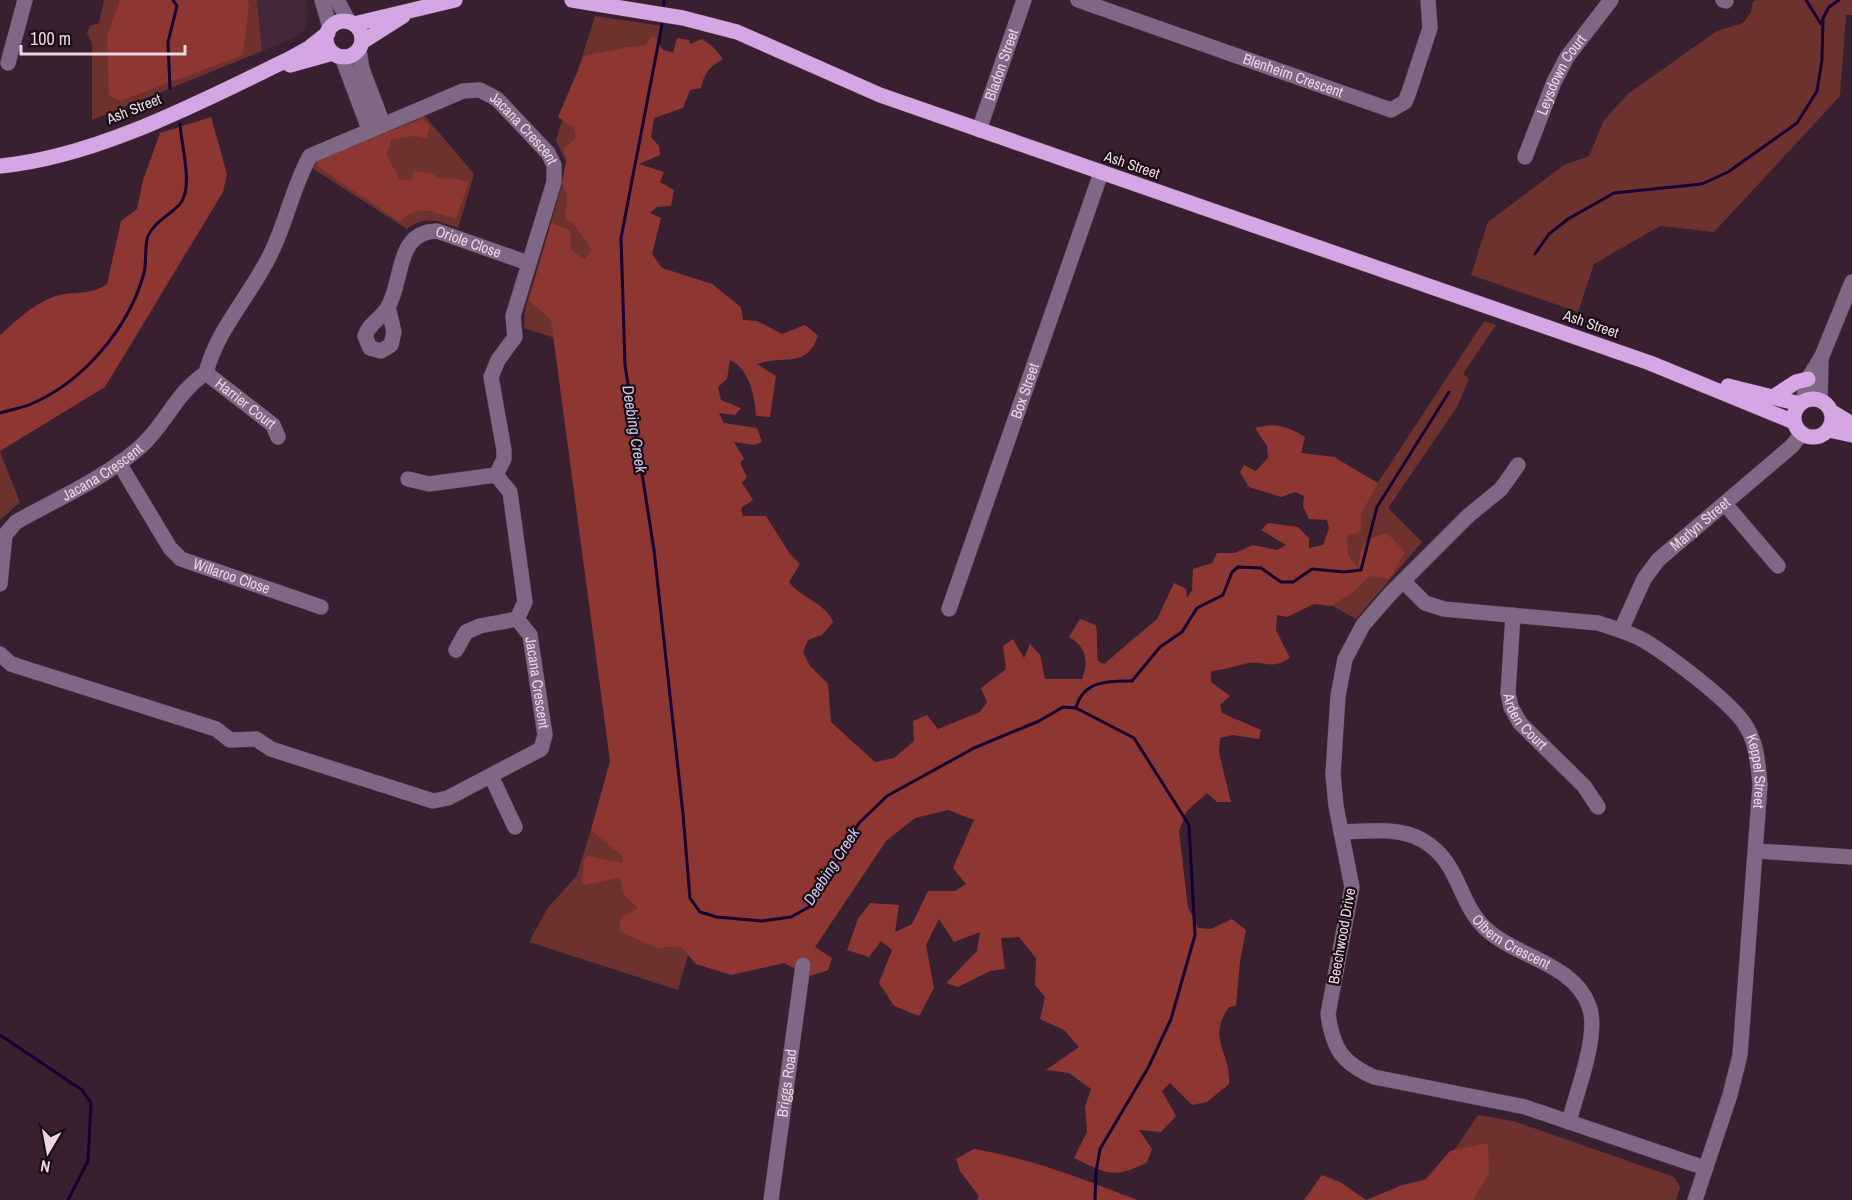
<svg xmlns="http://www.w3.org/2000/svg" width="1852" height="1200" viewBox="0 0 1852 1200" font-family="'Archivo Narrow',sans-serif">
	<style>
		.built { fill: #45273b }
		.green { fill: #6d322e }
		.forest { fill: #8d3632 }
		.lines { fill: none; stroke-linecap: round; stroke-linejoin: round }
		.stream { stroke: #160033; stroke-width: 3 }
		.minor-casing { stroke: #553d4c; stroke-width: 16 }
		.major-casing { stroke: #553d4c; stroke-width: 16 }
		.minor { stroke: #7f6886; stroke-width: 15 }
		.major { stroke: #d6a5e4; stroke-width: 15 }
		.labels { text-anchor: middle; stroke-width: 4.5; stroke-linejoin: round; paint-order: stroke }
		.street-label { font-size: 15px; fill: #e9d8e2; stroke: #190e15 }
		.water-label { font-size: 16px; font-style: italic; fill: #d0c5f0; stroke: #190e15 }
	</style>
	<rect width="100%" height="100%" fill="#392030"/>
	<path class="built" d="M257,0h49l3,12 -5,19 -9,7 -33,13z"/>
	<path class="green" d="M104,0h153l5,51 -170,69v-77l-5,-10 3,-7 9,-3z
		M1756,0h96v15h-6l-6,81 -126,136 -54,-6 -66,38 -16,48 -107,-37 17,-53 76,-57 25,-9 15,-36 25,-27 88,-62 26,-8 8,-11 2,-10z
		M595,16l67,10 -41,212 79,674 -22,78 -149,-48 18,-33 30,-34 34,-111 -56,-426 -31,-10 1,-19 41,-137v-10l-10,-22z
		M424,115l50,59 -16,54c-20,-7 -33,-13 -51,1l-95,-61 8,-12z
		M1484,321l12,4 -33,49 6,5 -12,28 -69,101 34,34 -66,77 -49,-28z
		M0,452l20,50 -20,18z
		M1478,1115l35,6 161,56 6,10 -4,13h-255z"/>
	<path class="forest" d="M120,0h127l2,6 -6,49 -123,46 -11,-5 -2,-60z
		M654,35l8,14 11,4 4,-15 12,2 1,4 12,-5 10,7 11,13c-13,7 -19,14 -22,29l-11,2 -7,18 -29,10 -3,19 8,9 1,9 -21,9 25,8 -4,10 14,8 -3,16 -14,1 -7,6 11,5 -9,36 10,14 50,16 29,23 2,13 14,1 25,13 23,-9 13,11c-13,34 -33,18 -61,28l19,12 -6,41 -14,-1c-1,-19 -6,-47 -26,-56l-3,19 -9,8 3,13 20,8 -6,7 -16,-2 5,10 33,5 5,14 -8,3 -20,-3 10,17 -4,4 7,14 -5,6 11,17 -12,8 2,8h23l24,38 10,10 -11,18c12,16 37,21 44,40l-11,13 -14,5 -5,12 7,14 18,18 3,38 44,40 19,-4 20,-17 -1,-20 14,-6 11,14 42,-17 7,-10 -6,-14 25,-19 -3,-23 10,-7 11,19 6,-14 10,11 5,24h37c7,-17 4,-33 -13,-42l11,-18 16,6c2,13 0,23 2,36l6,3 53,-45 17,-36 12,6 1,9 5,-8 1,-21 19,-6 5,-10h18l18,-8 24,5 9,-5 -25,-15 7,-7 30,4 11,11v10l14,-3 6,-17 -2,-8 -18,-1 -6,-13 1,-10 -9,-4 -14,5 -32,-10 -9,-15 4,-7 12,6 12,-13 -1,-12 -12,-18c20,-6 32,-2 50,9l-4,16 33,4 44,26 -17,31v17l-14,5 1,19 10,13c4,-24 3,-29 29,-35l18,19 -16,27 -20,-3 -16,16 -22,14 -17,-2 -27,13 -10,-2 -1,15 14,28c-18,12 -23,3 -41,5 -13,2 -23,7 -38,8v11l19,14 -10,9 2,8 39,17 -2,9 -26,-4 -13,3 -1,15 12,49h-14l-10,-9 -20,18 -8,20 9,76 10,21 13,1 21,-10 14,11 -6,31 -4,45 -7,1c-23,33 2,44 0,77l-22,18 -15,3 -22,-22 -8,8 14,25 -15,16 -22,-2 13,19 -5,13c-33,18 -42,11 -73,-4l13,-26 -2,-25 6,-18 -22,-16 -23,-3 33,-23 -15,-17 -24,-11 5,-22 -10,-12 1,-27 -17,-21 -18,1 4,31 -15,2 -32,16 -12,-4 31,-32 3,-19 -26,10 -15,-23 -13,26 8,43 -15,28 -25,-10 -15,-23 13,-33 -11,-9 -12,16 -22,-7 11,-31 12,-16 29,2 -4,27 17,-8 16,-33h27l11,-7 -13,-16 21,-48 -26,-10 -33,8 -29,23 -71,106 17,11 -4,12 -18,6 -26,-13 -53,12 -35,-11 -16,-18 -23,2 -38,-17 2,-13 17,-10 -14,-13 -4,-17 -38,7 2,-25 3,-4 35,7 1,-6 -32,-27 19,-69 -59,-441 -22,-19 22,-78 19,7 1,20 13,9 8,-9 -19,-27 -8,-4 2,-23 -5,-14 5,-25 -4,-8 13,-11 -2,-10 -16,-11 26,-61 43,-9 17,-1z
		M211,117l16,57 -4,18 -118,195 -105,64v-116c16,-14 33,-31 53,-38 20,-7 35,0 54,-13l14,-63 16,-12 6,-29 17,-47z
		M422,119l8,6 -3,13 -12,-2 -24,3 -1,9 -4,6 14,26 12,1 1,-10 19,3 10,5 9,-1 18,4 -13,37c-23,-6 -38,-17 -56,3l-83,-56 3,-8z
		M1488,1143l1,30 -16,27h-169l18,-25 18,7 26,18 34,-14 26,-7 24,-28z
		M974,1149c57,9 111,31 164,51h-161l2,-4 -19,-25 -4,-12z"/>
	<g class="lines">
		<path class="stream" d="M1806,0l15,24
			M663,9l1,-9
			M663,19l-42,219 4,127 29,185 29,264 7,84 10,14 17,5 45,4 29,-4 18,-10 50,-84 28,-27 87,-48 65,-27 24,-14 13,1 58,30 55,87 6,110 -24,84 -23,49 -48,81 -4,23 -1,28
			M170,88l-2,-46 9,-36 -4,-6
			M1535,254l14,-20 19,-15 46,-26 88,-9 26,-12 69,-49 20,-32 5,-31 1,-42 6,-11 10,-7
			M0,413c10,-3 22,-5 31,-9 52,-22 98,-76 113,-131 3,-12 0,-26 4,-37 6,-14 22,-21 32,-32 14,-17 1,-59 0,-80
			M1076,708c7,-28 33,-27 56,-27l28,-34 22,-15 15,-24 26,-13 9,-23 6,-5 23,1 20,14h12l19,-13 32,3 17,-2 16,-63 72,-115
			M0,1035l82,55 9,13 -3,58 -20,39"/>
		<defs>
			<g id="minor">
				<path d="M322,0l8,28"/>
				<path d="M337,0l12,22"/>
				<path id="s1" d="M1078,0l313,110 14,-8 4,-10 21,-64 -2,-28"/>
				<path d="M1723,0l3,1"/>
				<path d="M359,50l3,19 21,55"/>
				<path d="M342,57l27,72"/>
				<path d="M8,63l17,-63"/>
				<path id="s2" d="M979,130l45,-130"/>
				<path id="s3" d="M1525,157l29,-75 13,-25 44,-57"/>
				<path id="s4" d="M388,307l6,25 -3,13 -10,6 -11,-3 -5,-12c4,-13 16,-17 23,-29 16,-28 7,-75 49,-76l91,32"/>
				<path id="s5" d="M206,373l67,52 5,12"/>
				<path d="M1820,399l1,-37"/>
				<path d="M1803,401l5,-22 14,-23 30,-74"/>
				<path id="s6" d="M119,463l51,85 11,11 140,48"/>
				<path d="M1518,465l-17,24 -33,27 -78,78 -27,31 -18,34 -7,37 -5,78 3,32 16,81 -24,127c5,35 14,49 46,63l151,30 180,61"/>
				<path d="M408,479l21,5 67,-9"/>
				<path d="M1725,504l53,62"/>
				<path id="s7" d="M1403,581l22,22 19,6 154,14c16,5 33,10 47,18 26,16 82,58 99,82 13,19 14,40 16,62l-20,270 -10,40 -35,105"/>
				<path id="s8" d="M0,584l5,-49 11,-13c41,-23 87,-43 123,-74 26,-22 37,-56 67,-75 11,-45 47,-80 66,-122 15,-31 21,-65 38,-95l153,-65 17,-1 17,9 51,54 6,12v17l-41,134 2,21 -17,23 -7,17 13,73v9l-8,16 14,17 15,110 -8,17 13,16 15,100 -4,14 -93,49 -15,3 -162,-52 -15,-10 -26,1 -14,-11 -205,-65 -11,-10"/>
				<path id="s9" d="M949,609l152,-436"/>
				<path id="s10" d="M1513,615l-5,78 3,14 9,16 64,63 14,21"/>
				<path id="s11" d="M1621,630l23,-51 14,-19 134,-114 10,-13"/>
				<path d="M456,650l10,-18 14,-6 37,-7"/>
				<path d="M491,776l24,51"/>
				<path id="s12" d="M1341,832c26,-1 59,-5 81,8 38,21 35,61 63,88 30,29 89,35 104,78 11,28 -13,87 -20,116"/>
				<path d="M1756,851l96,6"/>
				<path id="s13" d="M771,1200l32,-235"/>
			</g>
			<path id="major" d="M572,0l111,18 54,14 143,63 770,268 144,59
				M326 39a18 18 0 1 1 36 0a18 18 0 1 1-36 0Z
				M354,24l101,-24
				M362,42l41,-26
				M290,65l43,-12
				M0,166c97,-9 202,-65 289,-107l20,-11 19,-15
				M1728,386l72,18
				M1773,397l23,-15 12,-3
				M1794 418a19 19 0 1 1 38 0a19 19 0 1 1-38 0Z
				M1832,412l20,12
				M1829,430l23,5"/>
		</defs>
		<use href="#minor" class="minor-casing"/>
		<use href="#major" class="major-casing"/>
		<use href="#minor" class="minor"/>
		<use href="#major" class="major"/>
	</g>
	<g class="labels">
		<g class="street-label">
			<text dy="5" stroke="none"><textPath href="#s2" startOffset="69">Bladon Street</textPath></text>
			<text dy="5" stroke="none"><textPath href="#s1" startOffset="228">Blenheim Crescent</textPath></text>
			<text dy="5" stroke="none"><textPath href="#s3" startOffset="90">Leysdown Court</textPath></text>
			<text transform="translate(134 109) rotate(-22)" y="5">Ash Street</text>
			<text dy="5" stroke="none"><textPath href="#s8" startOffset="795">Jacana Crescent</textPath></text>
			<text transform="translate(1132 165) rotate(19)" y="5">Ash Street</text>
			<text dy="5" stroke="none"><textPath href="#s4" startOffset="244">Oriole Close</textPath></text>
			<text transform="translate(1591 324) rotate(19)" y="5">Ash Street</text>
			<text dy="5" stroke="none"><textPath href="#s9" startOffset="231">Box Street</textPath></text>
			<text dy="5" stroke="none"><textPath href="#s5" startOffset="50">Harrier Court</textPath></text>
			<text dy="5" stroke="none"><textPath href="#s8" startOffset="166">Jacana Crescent</textPath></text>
			<text dy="5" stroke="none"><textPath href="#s11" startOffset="135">Marlyn Street</textPath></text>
			<text dy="5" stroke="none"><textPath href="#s6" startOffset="168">Willaroo Close</textPath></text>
			<text dy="5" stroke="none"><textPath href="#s8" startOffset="1390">Jacana Crescent</textPath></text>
			<text dy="5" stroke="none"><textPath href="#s10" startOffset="112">Arden Court</textPath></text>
			<text dy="5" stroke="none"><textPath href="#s7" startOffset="436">Keppel Street</textPath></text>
			<text transform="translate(1342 936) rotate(-80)" y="5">Beechwood Drive</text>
			<text dy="5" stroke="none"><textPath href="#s12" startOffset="222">Olbern Crescent</textPath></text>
			<text dy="5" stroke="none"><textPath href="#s13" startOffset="118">Briggs Road</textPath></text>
		</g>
		<g class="water-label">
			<text transform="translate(635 429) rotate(81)" y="6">Deebing Creek</text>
			<text transform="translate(831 866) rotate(-57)" y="6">Deebing Creek</text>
		</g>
	</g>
	<g transform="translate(48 1152) rotate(190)" stroke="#190e15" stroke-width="4.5" paint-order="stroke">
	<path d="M0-4.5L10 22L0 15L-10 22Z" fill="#e9d8e2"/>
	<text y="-9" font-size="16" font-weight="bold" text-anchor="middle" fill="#e9d8e2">N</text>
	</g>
	<path d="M21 45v9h164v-9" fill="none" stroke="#e9d8e2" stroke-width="3"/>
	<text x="30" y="45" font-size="18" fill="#e9d8e2" stroke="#190e15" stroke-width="4.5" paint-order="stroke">100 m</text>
</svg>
